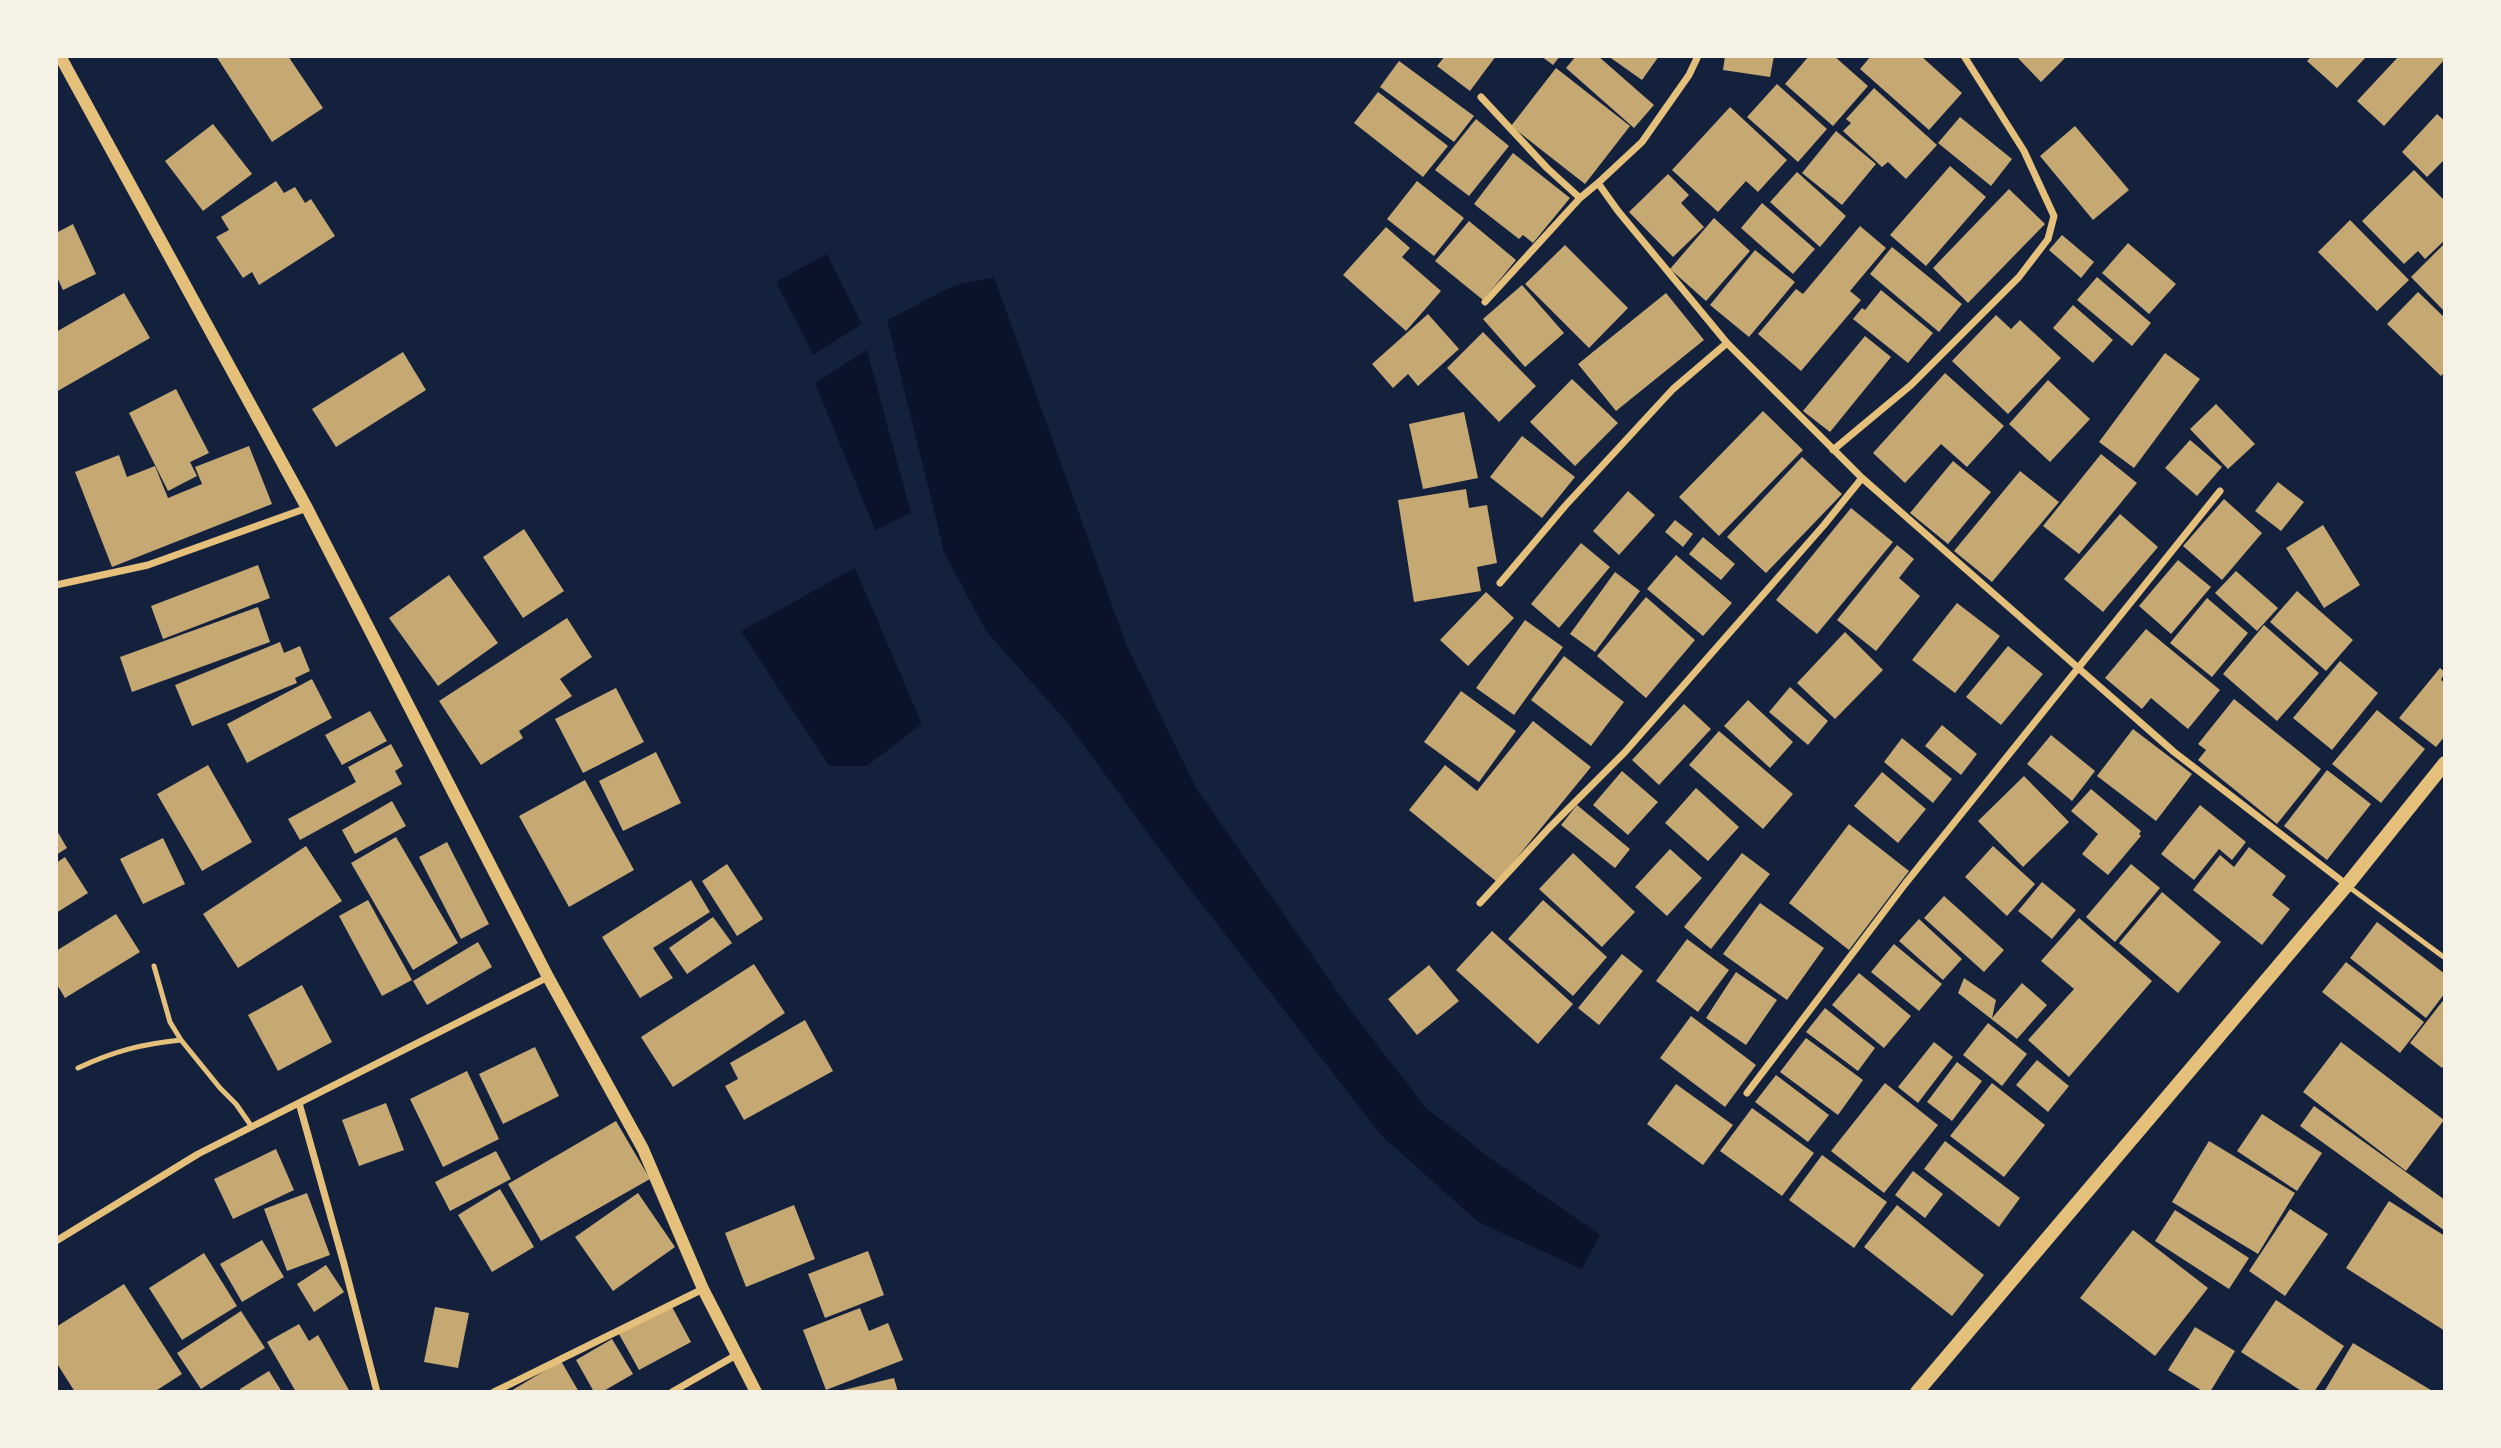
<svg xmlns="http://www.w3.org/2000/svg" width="2501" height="1448" viewBox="0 0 2501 1448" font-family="Ubuntu,sans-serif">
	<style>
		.water { fill: #0b132b }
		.building { fill: #c6a872 }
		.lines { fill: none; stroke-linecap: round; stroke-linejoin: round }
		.service { stroke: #e5c07b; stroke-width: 5 }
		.minor { stroke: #e5c07b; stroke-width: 7 }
		.tertiary { stroke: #e5c07b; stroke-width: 12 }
		.secondary { stroke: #e5c07b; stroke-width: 14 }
	</style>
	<rect width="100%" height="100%" fill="#14213d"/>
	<path class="water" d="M827,254l35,70 -49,31 -37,-73z
		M994,277l132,367 69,142 151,218 79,103 65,51 110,77 -18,34 -104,-47 -97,-87 -212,-273 -103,-141 -80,-90 -42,-79 -57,-232 68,-35z
		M867,350l44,163 -36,17 -60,-147z
		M855,568l67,156 -55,42h-38l-88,-135z"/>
	<path class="building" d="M216,56h72l35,52 -51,34z
		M1445,56h51l-26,35 -33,-25z
		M1541,56h19l-7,9z
		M1576,56h22l56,49 -20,23 -68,-60z
		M1608,56h51l-17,24z
		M1725,56h49l-4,21 -47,-7z
		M1809,56h25l34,30 -35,40 -48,-42z
		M1871,56h50l41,37 -33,37 -69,-61z
		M2016,56h51l-26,26z
		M2312,56h55l-30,32 -30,-27z
		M2399,56h46v3l-61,67 -27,-25z
		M1399,61l75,55 -20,26 -74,-55z
		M1556,68l74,58 -45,58 -74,-58z
		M1777,84l50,45 -29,33 -51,-45z
		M1874,88l63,57 -31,34 -18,-17 -6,5 -39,-36 8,-8 -5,-4z
		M1378,92l70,54 -25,31 -69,-54z
		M1730,107l57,53 -29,32 -12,-11 -28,31 -46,-42z
		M2437,114l8,7v38l-18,18 -25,-25z
		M1960,117l52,42 -21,27 -53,-43z
		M1476,119l33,27 -40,50 -34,-26z
		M213,124l39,50 -49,37 -38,-50z
		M2075,126l54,64 -36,30 -53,-64z
		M1836,131l40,33 -34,41 -40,-32z
		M1513,153l57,45 -37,45 -10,-8 -4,4 -45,-35z
		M1950,166l36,31 -60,69 -36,-31z
		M2414,170l31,31v39l-20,19 -7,-8 -14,13 -42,-43z
		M1797,172l49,44 -26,31 -50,-45z
		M1668,174l21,21 -8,8 23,24 -31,30 -44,-45z
		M276,181l8,12 11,-6 10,16 6,-4 24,37 -76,49 -7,-13 -9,6 -27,-41 13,-7 -8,-13z
		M1417,181l47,37 -30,38 -47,-37z
		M2009,189l36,35 -77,79 -35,-35z
		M1762,203l53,46 -22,25 -52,-46z
		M1714,218l36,33 -44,50 -36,-32z
		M2350,220l59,60 -32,31 -59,-59z
		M1469,221l47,39 -33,40 -48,-39z
		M73,224l23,50 -33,16 -7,-15v-42z
		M1860,226l26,22 -36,43 11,9 -60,71 -43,-37 38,-45 7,5z
		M1386,227l24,21 -8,9 39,34 -35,40 -63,-56z
		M2062,235l32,27 -13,16 -32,-28z
		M2128,243l48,41 -27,30 -47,-41z
		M2445,243v69l-34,-35z
		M1565,245l63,63 -39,40 -64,-64z
		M1892,247l70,57 -23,28 -69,-58z
		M1755,250l40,32 -46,55 -39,-32z
		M2097,277l54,46 -19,23 -55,-46z
		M1522,285l42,48 -39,34 -42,-48z
		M1881,290l52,43 -25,30 -55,-44 9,-11 3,2z
		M2418,292l27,26v54l-4,4 -54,-52z
		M124,293l26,45 -94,54v-60z
		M1666,293l38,47 -88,71 -38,-47z
		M2073,305l40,35 -20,23 -40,-35z
		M1428,314l31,35 -41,37 -10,-12 -15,14 -21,-24z
		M1996,315l15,14 9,-9 41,38 -53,56 -56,-53z
		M1483,332l53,54 -37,36 -52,-54z
		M1865,336l26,21 -61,75 -27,-21z
		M403,352l23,38 -90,57 -24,-38z
		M2165,353l35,26 -66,89 -35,-26z
		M1945,373l59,53 -37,41 -26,-23 -36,39 -32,-30z
		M1572,379l46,44 -43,43 -45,-44z
		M2048,380l42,39 -40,43 -41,-38z
		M176,389l33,64 -19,9 7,14 -29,15 -39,-78z
		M2216,404l39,40 -27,25 -38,-40z
		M1763,411l40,39 -84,86 -40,-39z
		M1464,412l14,66 -55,11 -14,-65z
		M1522,436l53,41 -33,41 -52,-41z
		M2190,440l32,27 -25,29 -32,-28z
		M249,446l23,58 -160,63 -37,-95 44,-17 8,22 28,-11 13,32 34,-14 -7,-17z
		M2101,454l36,29 -58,71 -36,-28z
		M1802,457l40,37 -76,79 -39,-36z
		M1953,461l38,31 -43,52 -38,-31z
		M2020,471l39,31 -67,80 -38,-31z
		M2278,482l26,20 -23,29 -26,-20z
		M1466,489l3,19 18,-3 10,58 -20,4 4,24 -67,11 -16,-102z
		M1628,491l27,24 -36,40 -26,-24z
		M2224,499l38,34 -40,47 -39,-34z
		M1851,508l42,34 -76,92 -41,-34z
		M2120,514l38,33 -55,65 -39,-33z
		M1675,520l18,14 -10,13 -18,-15z
		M2323,525l37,60 -36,23 -38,-60z
		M524,529l40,62 -41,27 -40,-61z
		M1703,537l32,27 -14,16 -32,-26z
		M1581,543l29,24 -51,61 -28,-24z
		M1897,545l17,14 -15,19 21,18 -44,55 -39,-31z
		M1676,555l56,48 -29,33 -56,-47z
		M2178,560l33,27 -40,47 -32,-28z
		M258,565l12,33 -107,41 -12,-33z
		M2236,571l42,37 -21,23 -42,-38z
		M1615,572l25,19 -45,61 -25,-18z
		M449,575l49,68 -60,43 -49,-68z
		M2297,591l56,49 -27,31 -56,-49z
		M1486,592l28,26 -46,48 -28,-26z
		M1646,597l49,43 -49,58 -49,-42z
		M2207,598l41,35 -36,44 -42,-34z
		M1957,603l43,33 -45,57 -43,-33z
		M258,607l12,35 -138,50 -12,-35z
		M567,618l25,39 -32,22 12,17 -53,35 4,7 -42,27 -42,-64z
		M1525,620l38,27 -49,68 -38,-27z
		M2264,625l55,48 -42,48 -54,-47z
		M2146,629l74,61 -32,39 -37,-31 -9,11 -37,-31z
		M1845,632l38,38 -48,49 -38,-36z
		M280,642l4,11 16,-7 10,25 -15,7 2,5 -105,43 -17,-41z
		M2008,646l35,28 -42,51 -35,-28z
		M1564,656l60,46 -33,44 -60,-46z
		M2340,661l38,32 -46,57 -39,-32z
		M2440,668l5,4 -4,8 4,3v53l-9,11 -37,-29z
		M312,679l20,39 -85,45 -20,-39z
		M1790,687l38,34 -20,24 -39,-33z
		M616,688l28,54 -61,31 -28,-54z
		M1461,691l55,40 -37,51 -55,-40z
		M2234,699l87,70 -44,55 -79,-64 8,-10 -8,-6z
		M1748,700l45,42 -23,26 -46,-42z
		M1684,704l27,25 -52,56 -27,-25z
		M2377,710l48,39 -44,54 -49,-39z
		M370,711l17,30 -45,24 -17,-30z
		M1533,721l58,46 -94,115 -88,-72 36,-45 32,26z
		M1942,725l35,29 -16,21 -36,-29z
		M2133,729l59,45 -36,47 -59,-45z
		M1719,731l74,63 -30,35 -74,-64z
		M2051,735l44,36 -23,30 -45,-37z
		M1902,738l50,41 -19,24 -49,-41z
		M391,744l12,22 -8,5 7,13 -102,56 -12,-21 68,-37 -8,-15z
		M656,752l25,51 -58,28 -24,-50z
		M208,765l44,77 -50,29 -45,-77z
		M2327,770l44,34 -44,56 -43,-34z
		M1622,771l36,31 -30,33 -35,-30z
		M1882,772l44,37 -28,34 -44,-37z
		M2024,776l45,46 -46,45 -45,-46z
		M585,780l49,90 -65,37 -50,-91z
		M1696,788l43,39 -31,34 -43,-38z
		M2091,789l50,42 -2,3 2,2 -33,39 -26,-21 16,-20 -27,-23z
		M392,801l14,25 -51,28 -13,-24z
		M1577,805l53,44 -15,19 -54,-43z
		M2200,805l46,37 -14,18 -13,-11 -25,31 -33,-26z
		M1849,824l60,47 -60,79 -60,-47z
		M56,829l11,19 -11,7z
		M396,837l62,106 -45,27 -62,-107z
		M163,838l22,46 -42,20 -23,-45z
		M447,842l42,82 -28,15 -42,-82z
		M306,846l36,55 -104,67 -35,-54z
		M1993,846l42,38 -28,32 -42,-39z
		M2249,847l37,29 -14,19 18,14 -28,36 -69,-55 27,-35 14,12z
		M1670,849l32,29 -35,38 -32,-29z
		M1573,853l62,59 -33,35 -63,-58z
		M1742,853l28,21 -59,75 -27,-22z
		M65,857l23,36 -32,20v-50z
		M727,864l36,55 -26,17 -35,-55z
		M2131,864l29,24 -45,54 -29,-25z
		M691,880l19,32 -57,36 20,30 -33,20 -38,-61z
		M2042,882l34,28 -24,29 -34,-28z
		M2162,892l59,50 -43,51 -59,-50z
		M1944,896l60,54 -20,22 -60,-54z
		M368,900l44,80 -30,16 -43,-80z
		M1543,900l64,57 -34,39 -65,-57z
		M1760,903l64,45 -37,52 -64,-46z
		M116,914l24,38 -75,46 -9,-15v-32z
		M713,917l19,26 -45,31 -18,-26z
		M2079,918l73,63 -83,96 -41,-37 46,-51 -33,-28z
		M1919,919l43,40 -19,21 -44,-39z
		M2377,922l68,52v19l-19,25 -76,-60z
		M1492,931l81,73 -35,40 -82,-74z
		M1687,939l42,31 -31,42 -42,-31z
		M478,942l14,25 -65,38 -14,-24z
		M1894,944l48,40 -23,27 -48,-39z
		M1622,954l21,17 -44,54 -21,-17z
		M2346,962l78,60 -24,31 -78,-61z
		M754,964l31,49 -112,74 -32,-50z
		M1429,965l30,36 -42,34 -29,-36z
		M1736,972l41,28 -31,45 -40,-27z
		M1859,973l52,43 -27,32 -52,-43z
		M1964,978l32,22 -4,18 30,-35 25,22 -30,34 -59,-46z
		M302,985l30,57 -54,29 -30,-56z
		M2445,998v66l-3,4 -32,-25z
		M1825,1008l50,40 -17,23 -52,-39z
		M1691,1016l65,49 -31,42 -65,-49z
		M805,1020l28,51 -89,49 -19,-34 13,-7 -8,-16z
		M1988,1023l39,31 -25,32 -39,-31z
		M1806,1038l57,42 -25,35 -58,-43z
		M1934,1042l19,15 -35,46 -20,-16z
		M2341,1042l103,78 -38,51 -103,-79z
		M535,1047l24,49 -56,28 -24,-50z
		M2037,1060l32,26 -21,26 -32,-27z
		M1957,1062l25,19 -30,40 -25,-19z
		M467,1071l32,68 -56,28 -33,-68z
		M1776,1075l53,40 -21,27 -53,-40z
		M1885,1083l53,42 -54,68 -53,-42z
		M1992,1083l53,42 -41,52 -54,-41z
		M1676,1084l57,41 -30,40 -56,-41z
		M386,1103l18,47 -45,16 -17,-46z
		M2314,1106l131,94v31l-145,-105z
		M1752,1108l62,45 -32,43 -62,-45z
		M2262,1114l60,39 -25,38 -60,-40z
		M616,1121l34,58 -109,62 -33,-57z
		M1945,1141l75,57 -21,29 -75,-58z
		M2209,1141l86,52 -37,61 -86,-52z
		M276,1149l18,41 -61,29 -19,-40z
		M496,1151l15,28 -61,32 -15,-29z
		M1822,1155l65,47 -33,46 -65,-48z
		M1913,1171l30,23 -18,24 -30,-23z
		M500,1189l34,58 -42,25 -34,-57z
		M307,1193l23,62 -43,16 -23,-62z
		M638,1193l37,54 -62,44 -38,-54z
		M2389,1201l56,35v95l-99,-63z
		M794,1205l21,54 -69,28 -21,-54z
		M1897,1205l87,70 -32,41 -88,-69z
		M2290,1209l38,25 -43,62 -36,-25z
		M2175,1210l74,48 -20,31 -74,-48z
		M2133,1230l75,58 -53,68 -75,-58z
		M262,1240l22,37 -42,25 -22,-38z
		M868,1251l16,44 -59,23 -17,-44z
		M204,1253l33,53 -55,34 -33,-52z
		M326,1265l18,27 -30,20 -17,-28z
		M124,1284l58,90 -28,18h-79l-19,-30v-35z
		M2276,1300l68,46 -30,46h-11l-62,-40z
		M671,1305l20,37 -52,28 -20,-36z
		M435,1307l34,6 -11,55 -34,-6z
		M860,1308l9,23 19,-8 15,37 -77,30 -23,-60z
		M241,1311l24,37 -64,41 -24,-36z
		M299,1324l10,17 9,-6 32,57h-54l-29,-50z
		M2195,1327l40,24 -25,41h-6l-36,-22z
		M612,1339l21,35 -31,18h-8l-18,-32z
		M2353,1343l81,49h-110z
		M561,1361l18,31h-70z
		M269,1371l13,21h-41l-1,-3z
		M894,1378l4,14h-59v-1z"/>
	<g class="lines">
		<path class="service" d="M2349,887l96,71
			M154,966l16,56 11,18
			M78,1068c36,-17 64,-24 103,-28l39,48 16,16 16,23"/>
		<path class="minor" d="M1698,56l-9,19 -47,67 -44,41 20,28 109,132 135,135 312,274 173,133
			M1481,97l66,71 33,30
			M1485,302l95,-104 18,-15
			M1833,450l78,-65 108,-108 29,-38 6,-23 -30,-65 -60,-95
			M1500,583l65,-77 108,-117 54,-46
			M56,585l92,-20 159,-57
			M1480,903l69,-75 76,-76 199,-227 38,-47
			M1747,1093l158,-209 315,-393
			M299,1103l45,161 33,128
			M56,1241l142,-87 350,-177
			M494,1392l209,-103
			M672,1392l66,-38"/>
		<path class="tertiary" d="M60,56l247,452 241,469 95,172 60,140 53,103"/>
		<path class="secondary" d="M1917,1392l430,-507 98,-122"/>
	</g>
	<rect width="2501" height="1448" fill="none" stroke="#f6f1e7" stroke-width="116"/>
</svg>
